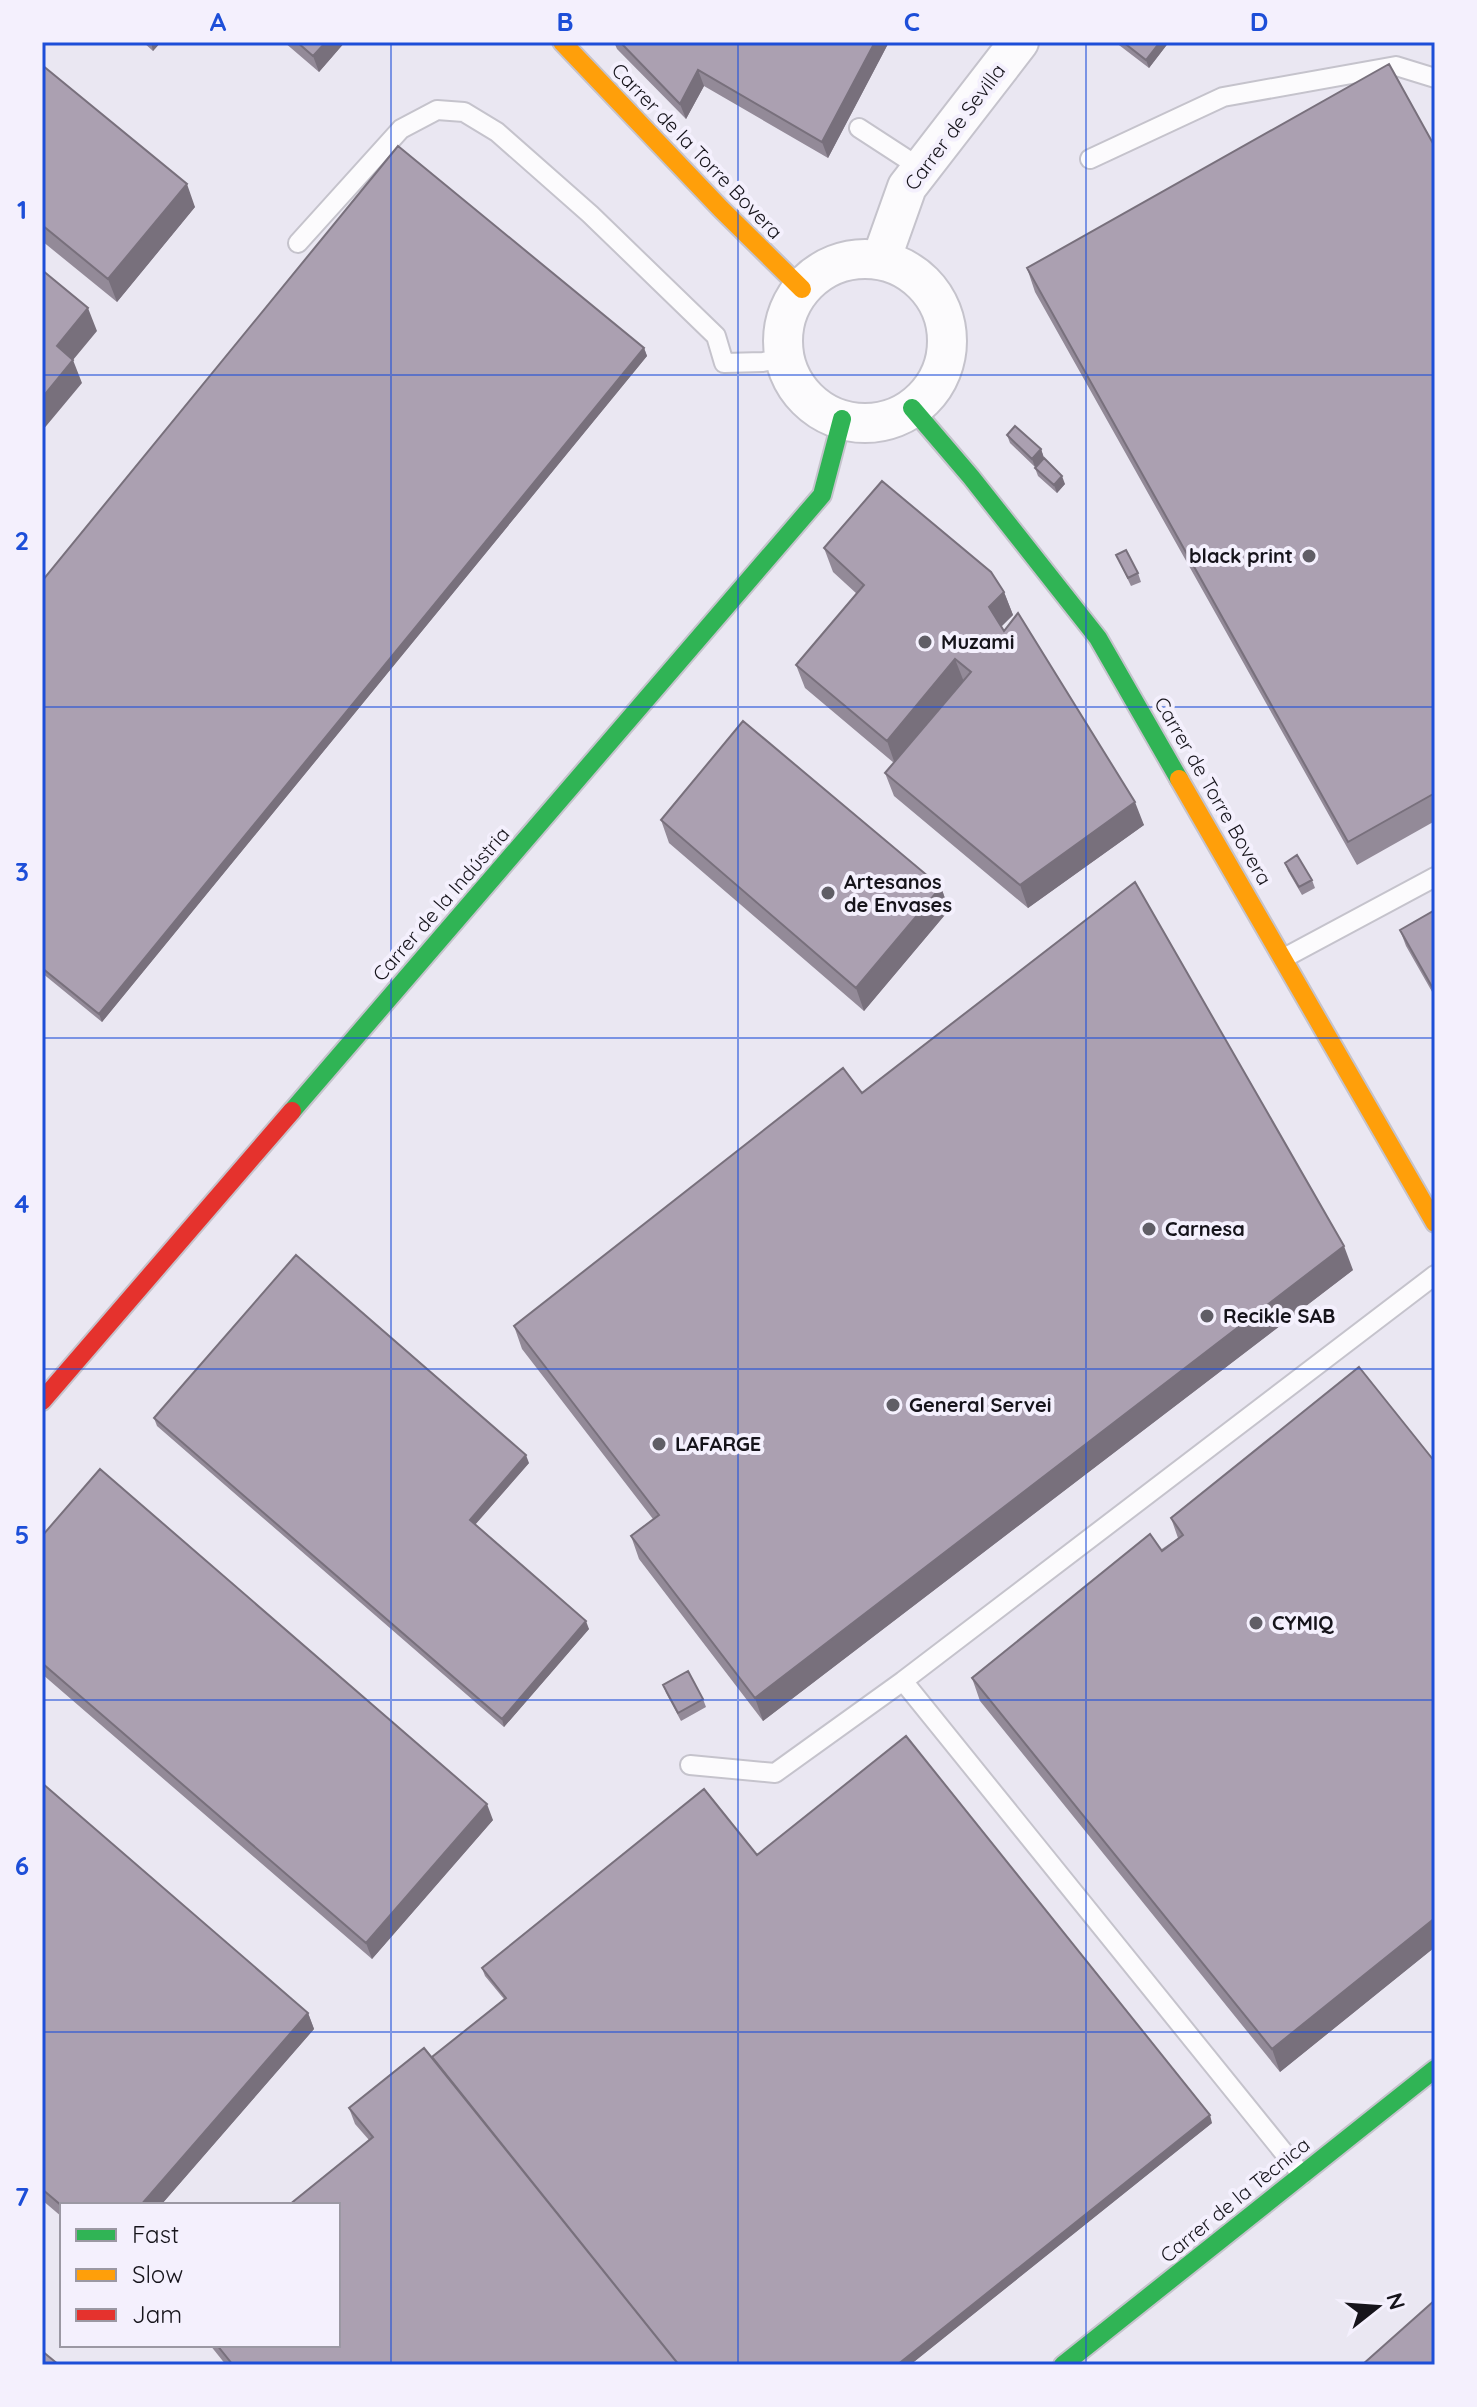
<svg xmlns="http://www.w3.org/2000/svg" width="1477" height="2407" viewBox="0 0 1477 2407" font-family="Quicksand,sans-serif">
	<style>
		.lines { fill: none; stroke-linecap: round; stroke-linejoin: round }
		.lane-casing { stroke: #c5c3cc; stroke-width: 22 }
		.street-casing { stroke: #c5c3cc; stroke-width: 42 }
		.fast-casing { stroke: #c5c3cc; stroke-width: 22 }
		.slow-casing { stroke: #c5c3cc; stroke-width: 22 }
		.jam-casing { stroke: #c5c3cc; stroke-width: 22 }
		.lane { stroke: #fcfbfd; stroke-width: 18 }
		.street { stroke: #fcfbfd; stroke-width: 38 }
		.fast { stroke: #30b455; stroke-width: 18 }
		.slow { stroke: #ff9f0a; stroke-width: 18 }
		.jam { stroke: #e5322d; stroke-width: 18 }
		.wall { fill: #938a98 }
		.shaded-wall { fill: #78707c }
		.building { fill: #aba0b1; stroke: #78707c; stroke-width: 2 }
		.grid { fill: none; stroke: #1d4ed8; stroke-width: 2; stroke-opacity: 0.55 }
		.poi-dot { fill: #605e66; stroke: #f4f0fd; stroke-width: 3 }
		.labels { text-anchor: middle; stroke-width: 8; stroke-linejoin: round; paint-order: stroke }
		.street-label { font-size: 20px; fill: #16141b; stroke: #f4f0fd }
		.poi-label { font-size: 20px; font-weight: bold; fill: #16141b; stroke: #f4f0fd; text-anchor: start }
		.neatline { fill: none; stroke: #1d4ed8; stroke-width: 3 }
		.grid-label { font-size: 26px; text-anchor: middle; font-weight: bold; fill: #1d4ed8 }
	</style>
	<rect width="100%" height="100%" fill="#eae7f2"/>
	<g class="lines">
		<defs>
			<path id="lane" d="M859,128l63,41
				M1090,159l133,-62 173,-31 39,12
				M298,243l103,-114 36,-19 27,2 33,20 93,82 126,122 8,27 39,-1 22,-4
				M1284,958l151,-81
				M903,1681l399,494
				M690,1765l85,8 128,-92 532,-406"/>
			<path id="street" d="M783 341a82 82 0 1 1 164 0a82 82 0 1 1-164 0Z
				M881,260l26,-73 112,-145"/>
			<path id="fast" d="M912,408l59,69 127,161 81,141
				M292,1111l530,-616 20,-76
				M1063,2365l372,-296"/>
			<path id="slow" d="M562,42l159,167 81,80
				M1179,779l256,444"/>
			<path id="jam" d="M42,1401l250,-290"/>
		</defs>
		<use href="#lane" class="lane-casing"/>
		<use href="#street" class="street-casing"/>
		<use href="#fast" class="fast-casing"/>
		<use href="#slow" class="slow-casing"/>
		<use href="#jam" class="jam-casing"/>
		<use href="#lane" class="lane"/>
		<use href="#street" class="street"/>
		<use href="#fast" class="fast"/>
		<use href="#slow" class="slow"/>
		<use href="#jam" class="jam"/>
	</g>
	<path class="wall" d="M143,42h18l-8,9z
		M284,42h61l-26,30z
		M614,42h275l-61,116 -124,-72 -18,33 -69,-70z
		M1115,42h54l-20,26z
		M42,65l153,142 -78,95 -75,-61z
		M1435,147v674l-78,44 -322,-573 -8,-24z
		M644,348l3,8 -545,666 -60,-49v-392z
		M1007,435l34,14 3,9 -9,9 -25,-24z
		M1035,468l30,16 -8,9 -19,-17z
		M824,548l180,44 9,23 -12,11 143,199 -116,83 -134,-112 -9,-23 9,-10 -89,-75 -9,-23 61,-71 -24,-22z
		M1116,555l22,18 3,9 -10,4z
		M661,820l280,67 8,23 -85,101 -195,-168z
		M1285,863l27,17 3,8 -13,7 -14,-24z
		M1435,910v87l-29,-51 -6,-16z
		M862,1093l491,177 -590,451 -124,-162 -8,-23 22,-17 -131,-170 -8,-23z
		M154,1418l375,45 -54,62 114,104 -85,98 -347,-301z
		M1435,1462v485l-155,125 -300,-371 -8,-23 206,-140 -7,-20z
		M42,1536l451,284 -121,139 -330,-285z
		M663,1685l40,14 3,8 -25,14 -15,-28z
		M42,1783l266,230 6,16 -153,176h-99v12l-20,-17z
		M757,1855l455,268 -302,242h-684l-16,-20h128l31,-205 -14,-16 -6,-16 83,-51 72,-58 -19,-23 -3,-8z"/>
	<path class="shaded-wall" d="M151,42h10l-8,9z
		M326,42h19l-26,30 -6,-16z
		M875,42h14l-61,116 -6,-16z
		M1160,42h9l-20,26 -3,-8z
		M698,70l6,16 -18,33 -6,-15z
		M187,184l8,23 -78,95 -9,-23z
		M88,308l9,23 -24,29 9,23 -40,48v-33l15,-52z
		M644,348l3,8 -545,666 -3,-8z
		M1041,449l3,9 -9,9 -3,-8z
		M1062,476l3,8 -8,9 -3,-8z
		M1004,592l9,23 -15,15 -9,-23z
		M955,659l9,23 -69,82 -8,-23z
		M1135,802l9,23 -116,83 -8,-23z
		M941,887l8,23 -85,101 -8,-23z
		M1344,1246l9,24 -590,451 -8,-23z
		M526,1455l3,8 -57,65 -2,-8z
		M586,1621l3,8 -85,98 -2,-8z
		M487,1804l6,16 -121,139 -6,-16z
		M1435,1918v29l-155,125 -8,-23z
		M308,2013l6,16 -153,176h-20z
		M1210,2115l2,8 -302,242h-13z"/>
	<path class="building" d="M297,42h29l-13,14z
		M620,42h255l-53,100 -124,-72 -18,34z
		M1123,42h37l-14,18z
		M1389,64l46,83v646l-87,49 -321,-574z
		M42,65l145,119 -79,95 -66,-54z
		M398,146l246,202 -545,666 -57,-46v-387z
		M42,270l46,38 -31,38 16,14 -31,38z
		M1015,426l26,23 -9,10 -25,-24z
		M1044,458l18,18 -8,9 -19,-17z
		M882,481l109,91 13,20 -15,15 15,24 14,-18 117,189 -115,83 -135,-112 86,-101 -16,-13 -68,82 -91,-76 68,-80 -40,-37z
		M1126,550l12,23 -10,5 -12,-23z
		M743,721l198,166 -85,101 -195,-168z
		M1297,855l15,25 -13,7 -14,-24z
		M1135,882l209,364 -589,452 -124,-162 28,-21 -145,-189 329,-258 19,25z
		M1435,910v82l-35,-62z
		M296,1255l230,200 -56,65 116,101 -84,98 -348,-301z
		M1359,1367l76,95v456l-163,131 -300,-371 178,-144 12,17 21,-16 -12,-17z
		M100,1469l387,335 -121,139 -324,-280v-127z
		M688,1671l15,28 -25,14 -15,-28z
		M906,1736l304,379 -313,250h-218l-247,-308 74,-59 -24,-30 222,-179 53,66z
		M42,1783l266,230 -167,192h-79v1l-20,-17z
		M424,2048l255,317h-446l-16,-20h121v-140h-49l84,-68 -24,-29z
		M1435,2300v65h-73z
		M42,2351l17,14h-17z"/>
	<path class="grid" d="M391,42v2323M738,42v2323M1086,42v2323M42,375h1393M42,707h1393M42,1038h1393M42,1369h1393M42,1700h1393M42,2032h1393"/>
	<g class="poi-dot">
		<circle cx="1309" cy="556" r="8"/>
		<circle cx="925" cy="642" r="8"/>
		<circle cx="828" cy="893" r="8"/>
		<circle cx="1149" cy="1229" r="8"/>
		<circle cx="1207" cy="1316" r="8"/>
		<circle cx="893" cy="1405" r="8"/>
		<circle cx="659" cy="1444" r="8"/>
		<circle cx="1256" cy="1623" r="8"/>
	</g>
	<g class="labels">
		<g class="street-label">
			<text transform="translate(955 127) rotate(-53)" y="7">Carrer de Sevilla</text>
			<text transform="translate(697 151) rotate(46)" y="7">Carrer de la Torre Bovera</text>
			<text transform="translate(1213 791) rotate(60)" y="7">Carrer de Torre Bovera</text>
			<text transform="translate(441 904) rotate(-49)" y="7">Carrer de la Indústria</text>
			<text transform="translate(1235 2200) rotate(-39)" y="7">Carrer de la Tècnica</text>
		</g>
		<g class="poi-label">
			<text x="1293" y="563" text-anchor="end">black print</text>
			<text x="941" y="649">Muzami</text>
			<text x="844" y="889">Artesanos<tspan x="844" dy="23">de Envases</tspan></text>
			<text x="1165" y="1236">Carnesa</text>
			<text x="1223" y="1323">Recikle SAB</text>
			<text x="909" y="1412">General Servei</text>
			<text x="675" y="1451">LAFARGE</text>
			<text x="1272" y="1630">CYMIQ</text>
		</g>
	</g>
	<rect width="1477" height="2407" fill="none" stroke="#f4f0fd" stroke-width="88"/>
	<rect x="60" y="2203" width="280" height="144" fill="#f4f0fd" stroke="#9b98a3" stroke-width="2"/>
	<rect x="76" y="2229" width="40" height="12" fill="#30b455" stroke="#9b98a3" stroke-width="2"/>
	<text x="132" y="2243" font-size="24" fill="#16141b">Fast</text>
	<rect x="76" y="2269" width="40" height="12" fill="#ff9f0a" stroke="#9b98a3" stroke-width="2"/>
	<text x="132" y="2283" font-size="24" fill="#16141b">Slow</text>
	<rect x="76" y="2309" width="40" height="12" fill="#e5322d" stroke="#9b98a3" stroke-width="2"/>
	<text x="132" y="2323" font-size="24" fill="#16141b">Jam</text>
	<g transform="translate(1377 2307) rotate(73)" stroke="#f4f0fd" stroke-width="6" paint-order="stroke">
	<path d="M0-6L14 30L0 20L-14 30Z" fill="#16141b"/>
	<text y="-12" font-size="22" font-weight="bold" text-anchor="middle" fill="#16141b">N</text>
	</g>
	<rect x="44" y="44" width="1389" height="2319" class="neatline"/>
	<g class="grid-label">
		<text x="218" y="31">A</text>
		<text x="565" y="31">B</text>
		<text x="912" y="31">C</text>
		<text x="1259" y="31">D</text>
		<text x="22" y="219">1</text>
		<text x="22" y="550">2</text>
		<text x="22" y="881">3</text>
		<text x="22" y="1213">4</text>
		<text x="22" y="1544">5</text>
		<text x="22" y="1875">6</text>
		<text x="22" y="2206">7</text>
	</g>
</svg>
